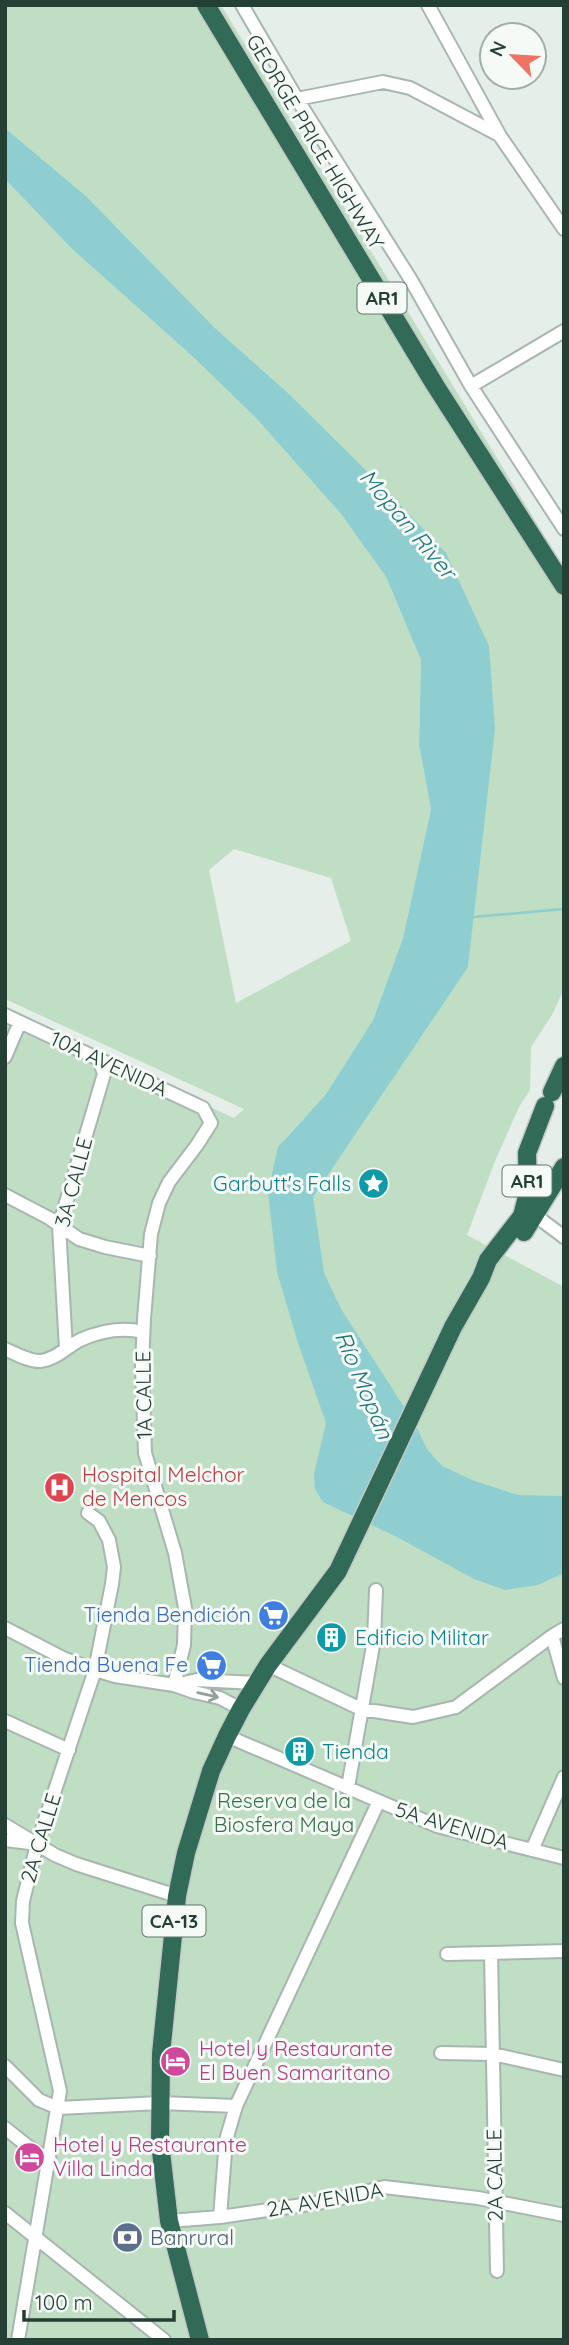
<svg xmlns="http://www.w3.org/2000/svg" width="569" height="2345" viewBox="0 0 569 2345" font-family="Quicksand,sans-serif">
	<style>
		.green { fill: #bfdec3; fill-rule: evenodd }
		.water { fill: #8fced0 }
		.lines { fill: none; stroke-linecap: round; stroke-linejoin: round }
		.stream { stroke: #8fced0; stroke-width: 2.5 }
		.minor-casing { stroke: #a7b6af; stroke-width: 16 }
		.highway-casing { stroke: #c2c9c6; stroke-width: 21 }
		.minor { stroke: #fff; stroke-width: 12 }
		.highway { stroke: #316a57; stroke-width: 18 }
		.oneway { stroke: #929f9a }
		.labels { text-anchor: middle; stroke-width: 6; stroke-linejoin: round; paint-order: stroke }
		.shield { fill: #f5faf7; stroke: #63776e; stroke-width: 2 }
		.shield-label { font-size: 19px; font-weight: bold; fill: #243f34 }
		.street-label { font-size: 21px; fill: #243f34; stroke: #f5faf7 }
		.culture-label { font-size: 21px; fill: #0d838f; stroke: #f5faf7; text-anchor: start }
		.health-label { font-size: 21px; fill: #be3a42; stroke: #f5faf7; text-anchor: start }
		.shop-label { font-size: 21px; fill: #366cbe; stroke: #f5faf7; text-anchor: end }
		.park-label { font-size: 21px; fill: #307542; stroke: #f5faf7 }
		.hotel-label { font-size: 21px; fill: #b23c85; stroke: #f5faf7; text-anchor: start }
		.service-label { font-size: 21px; fill: #4e5e75; stroke: #f5faf7; text-anchor: start }
		.water-label { font-size: 23px; font-style: italic; fill: #20767a; stroke: #f5faf7 }
	</style>
	<rect width="100%" height="100%" fill="#e5eee9"/>
	<path class="green" d="M5,5h216l343,563v421l-12,26 -21,32 -1,43 -11,17 -24,54 -28,74 97,52v1053h-559v-1328l229,106 10,-9 -239,-110v-820l67,70 119,106 64,62 86,97 45,63 35,83 -2,85 12,64 -28,129 -30,82 -47,74 -43,47 51,24 134,-199 10,-96 -93,-381 -97,-96 -73,-65 -129,-132 -81,-68zM234,849l97,29 20,63 -115,62 -27,-133z"/>
	<path class="water" d="M5,128l81,68 129,132 73,65 97,96 61,64 43,93 6,83 -27,238 -155,230 11,76 17,36 74,115 12,25 15,17 30,14 46,15 46,1v77l-26,12 -33,5 -31,-11 -77,-42 -74,-35 -8,-13 -1,-15 12,-51 -28,-80 -21,-71 -9,-80 10,-45 48,-53 47,-74 30,-82 28,-129 -12,-64 2,-85 -35,-83 -45,-63 -86,-97 -64,-62 -119,-106 -67,-70z"/>
	<g class="lines">
		<path class="stream" d="M473,917l91,-8"/>
		<defs>
			<path id="minor" d="M242,5l55,94 114,181 60,106 93,143
				M428,5l72,131 64,93
				M297,99l86,-17 27,6 89,47
				M471,386l93,-55
				M5,1015l198,93 8,15 -14,22 -28,37 -10,21 -8,31 -7,85 -2,47 3,87 30,100 10,55 -1,37 -10,40
				M5,1057l15,-35
				M5,1195l44,23 30,21 26,8 45,9
				M528,1210l36,27
				M5,1349c11,5 25,13 36,12 15,-2 26,-14 39,-21 20,-9 42,-13 63,-8
				M66,1349l-7,-123 45,-152 -5,-15
				M5,1628l60,31 30,11 20,6 59,9 20,7 26,6 21,11
				M552,1636l12,42
				M268,1665l93,44 52,8 43,-10 96,-71 12,-7
				M174,1685l23,-5 59,3
				M5,1721l64,29
				M227,1736l210,90 127,32
				M348,1787l26,-147 2,-50
				M5,1825l50,30 21,9 101,32
				M5,1840l25,3
				M532,1850l32,-73
				M491,1953l6,318
				M447,1954l117,-3
				M441,2053l52,1 71,16
				M5,2066l34,34 19,8 102,-5 76,3
				M5,2128l25,20 20,12
				M5,2213l159,127
				M220,2217l6,-77 10,-34 142,-303
				M169,2221l51,-4 110,-16 54,-14 94,11 86,17
				M18,2340l42,-249 -38,-168 1,-22 14,-57 58,-174 17,-86 2,-17 -5,-27 -10,-19 -11,-8"/>
			<path id="highway" d="M206,5l229,380 129,201
				M552,1092l12,-26
				M524,1232l40,-65
				M200,2340l-31,-119 -9,-78 1,-89 16,-158 9,-43 25,-82 16,-35 14,-27 27,-44 70,-94 115,-244 28,-49 7,-18 34,-44 6,-23 -1,-40 18,-47"/>
		</defs>
		<use href="#minor" class="minor-casing"/>
		<use href="#highway" class="highway-casing"/>
		<use href="#minor" class="minor"/>
		<use href="#highway" class="highway"/>
	</g>
	<defs><path id="oneway-shaft" d="M-6 0H5M1.5-3L5.5 0L1.5 3" fill="none" stroke-width="1.6" stroke-linecap="round" stroke-linejoin="round" transform="scale(1.75)"/></defs>
	<use class="oneway" href="#oneway-shaft" transform="translate(208 1695) rotate(13)"/>
	<defs>
		<symbol id="sight-disc" viewBox="-11 -11 22 22"><circle r="9.5" fill="#0f9aa8" stroke="#f5faf7"/><path d="M0-6L1.8-2.2L6-1.7L2.9 1.2L3.7 5.4L0 3.3L-3.7 5.4L-2.9 1.2L-6-1.7L-1.8-2.2Z" fill="#fff"/></symbol>
		<symbol id="hospital-disc" viewBox="-11 -11 22 22"><circle r="9.5" fill="#e0444e" stroke="#f5faf7"/><path d="M-5-5h3v3.5h4V-5h3V5h-3V1.5h-4V5h-3Z" fill="#fff"/></symbol>
		<symbol id="supermarket-disc" viewBox="-11 -11 22 22"><circle r="9.5" fill="#3f7fe0" stroke="#f5faf7"/><path d="M-6-5.5h2.5l.6 2H6L4.5 2H-2.5L-4.4-4H-6ZM-1.5 3.2a1.3 1.3 0 1 0 .1 0ZM3 3.2a1.3 1.3 0 1 0 .1 0Z" fill="#fff"/></symbol>
		<symbol id="building-disc" viewBox="-11 -11 22 22"><circle r="9.5" fill="#0f9aa8" stroke="#f5faf7"/><path d="M-4-6H4V6H1V3H-1V6H-4ZM-2.5-4.3h1.7v1.8h-1.7ZM.8-4.3h1.7v1.8H.8ZM-2.5-1h1.7V.8h-1.7ZM.8-1h1.7V.8H.8Z" fill="#fff"/></symbol>
		<symbol id="hotel-disc" viewBox="-11 -11 22 22"><circle r="9.5" fill="#d1479c" stroke="#f5faf7"/><path d="M-6-4.5h1.5V1H6V5H4.5V3h-9V5H-6ZM-4 0a1.8 1.8 0 1 1 3.6 0ZM.5 0V-2.5h3Q6-2.5 6 0Z" fill="#fff"/></symbol>
		<symbol id="bank-disc" viewBox="-11 -11 22 22"><circle r="9.5" fill="#5c6f8a" stroke="#f5faf7"/><path d="M-6-4H6V4H-6ZM0-2.3a2.3 2.3 0 1 0 0 4.6a2.3 2.3 0 1 0 0-4.6Z" fill="#fff"/></symbol>
	</defs>
	<g fill-rule="evenodd">
		<use href="#sight-disc" x="356" y="1166" width="35" height="35"/>
		<use href="#hospital-disc" x="42" y="1470" width="35" height="35"/>
		<use href="#supermarket-disc" x="256" y="1598" width="35" height="35"/>
		<use href="#building-disc" x="314" y="1620" width="35" height="35"/>
		<use href="#supermarket-disc" x="194" y="1648" width="35" height="35"/>
		<use href="#building-disc" x="282" y="1734" width="35" height="35"/>
		<use href="#hotel-disc" x="158" y="2044" width="35" height="35"/>
		<use href="#hotel-disc" x="12" y="2140" width="35" height="35"/>
		<use href="#bank-disc" x="110" y="2220" width="35" height="35"/>
	</g>
	<g class="labels">
		<g class="shield">
			<rect x="357.5" y="282.5" width="49" height="31" rx="5"/>
			<rect x="502.5" y="1165.5" width="49" height="31" rx="5"/>
			<rect x="142.5" y="1905.5" width="63" height="31" rx="5"/>
		</g>
		<g class="shield-label">
			<text x="382" y="305">AR1</text>
			<text x="527" y="1188">AR1</text>
			<text x="174" y="1928">CA-13</text>
		</g>
		<g class="street-label">
			<text transform="translate(315 142) rotate(59)" y="7">GEORGE PRICE HIGHWAY</text>
			<text transform="translate(109 1064) rotate(25)" y="7">10A AVENIDA</text>
			<text transform="translate(74 1182) rotate(-75)" y="7">3A CALLE</text>
			<text transform="translate(144 1395) rotate(-91)" y="7">1A CALLE</text>
			<text transform="translate(452 1826) rotate(17)" y="7">5A AVENIDA</text>
			<text transform="translate(41 1838) rotate(-73)" y="7">2A CALLE</text>
			<text transform="translate(495 2175) rotate(-91)" y="7">2A CALLE</text>
			<text transform="translate(325 2200) rotate(-10)" y="7">2A AVENIDA</text>
		</g>
		<g class="culture-label">
			<text x="351" y="1191" text-anchor="end">Garbutt's Falls</text>
			<text x="355" y="1645">Edificio Militar</text>
			<text x="322" y="1759">Tienda</text>
		</g>
		<g class="health-label">
			<text x="82" y="1482">Hospital Melchor<tspan x="82" dy="24">de Mencos</tspan></text>
		</g>
		<g class="shop-label">
			<text x="251" y="1622">Tienda Bendición</text>
			<text x="188" y="1672">Tienda Buena Fe</text>
		</g>
		<g class="park-label">
			<text x="284" y="1808">Reserva de la<tspan x="284" dy="24">Biosfera Maya</tspan></text>
		</g>
		<g class="hotel-label">
			<text x="199" y="2056">Hotel y Restaurante<tspan x="199" dy="24">El Buen Samaritano</tspan></text>
			<text x="53" y="2152">Hotel y Restaurante<tspan x="53" dy="24">Villa Linda</tspan></text>
		</g>
		<g class="service-label">
			<text x="150" y="2245">Banrural</text>
		</g>
		<g class="water-label">
			<text transform="translate(408 524) rotate(50)" y="8">Mopan River</text>
			<text transform="translate(364 1385) rotate(67)" y="8">Río Mopán</text>
		</g>
	</g>
	<rect width="569" height="2345" fill="none" stroke="#243f34" stroke-width="14"/>
	<g transform="translate(513 56) rotate(295)"><circle r="33" fill="#f5faf7" stroke="#a1afa9" stroke-width="2"/>
	<path d="M0-5L12 26L0 18L-12 26Z" fill="#ed7463"/>
	<text y="-10" font-size="19" font-weight="bold" text-anchor="middle" fill="#243f34">N</text>
	</g>
	<path d="M24 2310v10h150v-10" fill="none" stroke="#243f34" stroke-width="3.5"/>
	<text x="35" y="2310" font-size="21" fill="#243f34" stroke="#f5faf7" stroke-width="5" paint-order="stroke">100 m</text>
</svg>
